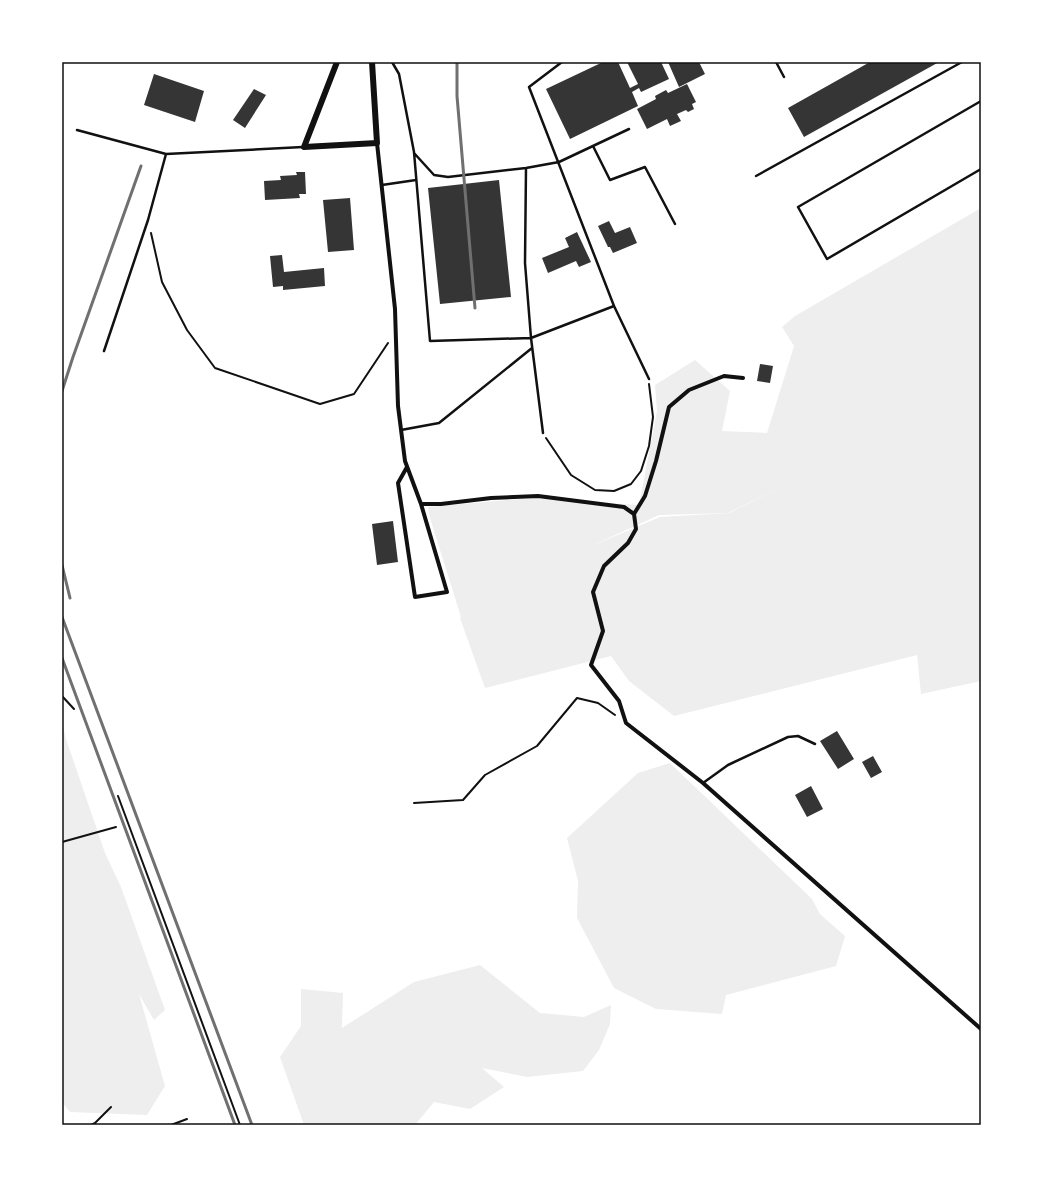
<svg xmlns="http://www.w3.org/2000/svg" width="1043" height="1187" viewBox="0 0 1043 1187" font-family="'Open Sans',sans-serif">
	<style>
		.green { fill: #eee; fill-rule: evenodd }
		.building { fill: #353535 }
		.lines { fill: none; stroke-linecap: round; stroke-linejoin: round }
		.path { stroke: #111; stroke-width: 2 }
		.service { stroke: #111; stroke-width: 2.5 }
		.minor { stroke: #111; stroke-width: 4 }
		.tertiary { stroke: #111; stroke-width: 6 }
		.rail { stroke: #707070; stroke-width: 3 }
		.neatline { fill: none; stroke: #111; stroke-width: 1.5 }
	</style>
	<rect width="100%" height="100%" fill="#fff"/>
	<path class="green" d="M981,208v473l-60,13 -4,-39 -243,61 -45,-35 -18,-25 -126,32 -25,-70 1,-1 -31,-99 -2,-11 103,-9 108,7 18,-94 -2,-26 40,-25 35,31 -8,40 45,2 27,-87 -12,-19 13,-11zM803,476l-74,37 -69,4 -71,30 70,-32 69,-2z
		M62,722l4,17 39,114 16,34 44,123 -11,10 -15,-26 26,92 -18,29 -77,-3 -8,-10z
		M670,763l142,136 8,15 25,22 -9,30 -110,29 -4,19 -66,-5 -42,-21 -37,-70 1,-37 -11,-43 71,-65z
		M480,965l60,48 44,4 27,-12 -1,19 -11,26 -16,21 -56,6 -45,-9 22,19 -34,22 -36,-7 -19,23h-111l-24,-68 21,-31v-37l42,4 -1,35 72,-46z"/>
	<path class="building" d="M603,62h15l12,26 8,-4 -11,-22h34l8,17 -28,13 -2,-4 -7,4 6,14 -68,33 -24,-50z
		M668,62h31l6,12 -26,13z
		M870,62h69l-135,75 -16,-29z
		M154,74l50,17 -9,31 -51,-17z
		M687,84l9,18 -4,2 2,5 -6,3 -2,-2 -9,4 4,7 -11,5 -3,-7 -20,10 -10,-20 19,-10 -1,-3 11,-6 2,3z
		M254,89l12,6 -21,33 -12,-8z
		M296,172h9l1,22h-7l1,4 -35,2 -1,-19 17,-1 -1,-4 17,-1z
		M499,180l12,117 -71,7 -12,-116z
		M350,198l4,52 -26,2 -5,-52z
		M609,221l6,12 15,-6 7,16 -24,10 -3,-6h-2l-10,-21z
		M577,232l14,30 -12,5 -3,-6 -28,12 -6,-15 27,-11 -4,-9z
		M282,255l2,17 40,-4 1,18 -42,4v-4l-10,1 -3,-31z
		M760,364l13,2 -3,17 -13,-2z
		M393,521l5,41 -21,3 -5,-41z
		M837,731l17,28 -16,10 -18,-28z
		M873,756l9,16 -11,6 -9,-16z
		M811,786l12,23 -16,8 -12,-22z"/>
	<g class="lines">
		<path class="path" d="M151,233l11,49 25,48 28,38 105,36 34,-10 34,-51
			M546,438l25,37 24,15 19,1 17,-7 10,-13 8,-25 4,-29 -4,-33
			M62,696l12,13
			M118,796l122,329
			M414,803l49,-3 22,-25 52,-29 40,-48 21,5 17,12
			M62,842l54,-15
			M62,1125h2
			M91,1125l4,-2 16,-16
			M171,1125l16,-6"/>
		<path class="service" d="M392,62l7,12 15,78 16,189 101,-3 83,-32
			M562,62l-33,25 85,219 35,73
			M776,62l8,15
			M981,101l-183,106 29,52 154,-90
			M77,130l89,24
			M593,146l17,34 35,-13 30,57
			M414,153l20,22 14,2 78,-9 33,-6 70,-33
			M526,168l-1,95 6,75 12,95
			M756,176l206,-114
			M382,185l34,-5
			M104,351l44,-131 18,-66 137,-7
			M401,430l38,-7 93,-75
			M703,783l25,-18 60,-28 10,-1 17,8"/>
		<path class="minor" d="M377,143l18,166 3,97 7,55 16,43 26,88 -32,5 -17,-114 9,-16
			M421,504h20l50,-6 47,-2 86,11 10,7 2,15 -8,14 -24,23 -11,26 10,39 -12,34 28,36 7,22 77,60 278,246
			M634,514l11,-18 11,-35 13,-54 20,-17 35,-14 19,2"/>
		<path class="tertiary" d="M337,62l-33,85 73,-4 -5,-81"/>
		<path class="rail" d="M457,62v34l18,212
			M62,391l11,-34 68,-191
			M62,565l8,33
			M62,617l190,508
			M62,658l173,467"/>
	</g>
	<rect width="1043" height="1187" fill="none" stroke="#ffffff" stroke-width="126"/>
	<rect x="63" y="63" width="917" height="1061" class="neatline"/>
</svg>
